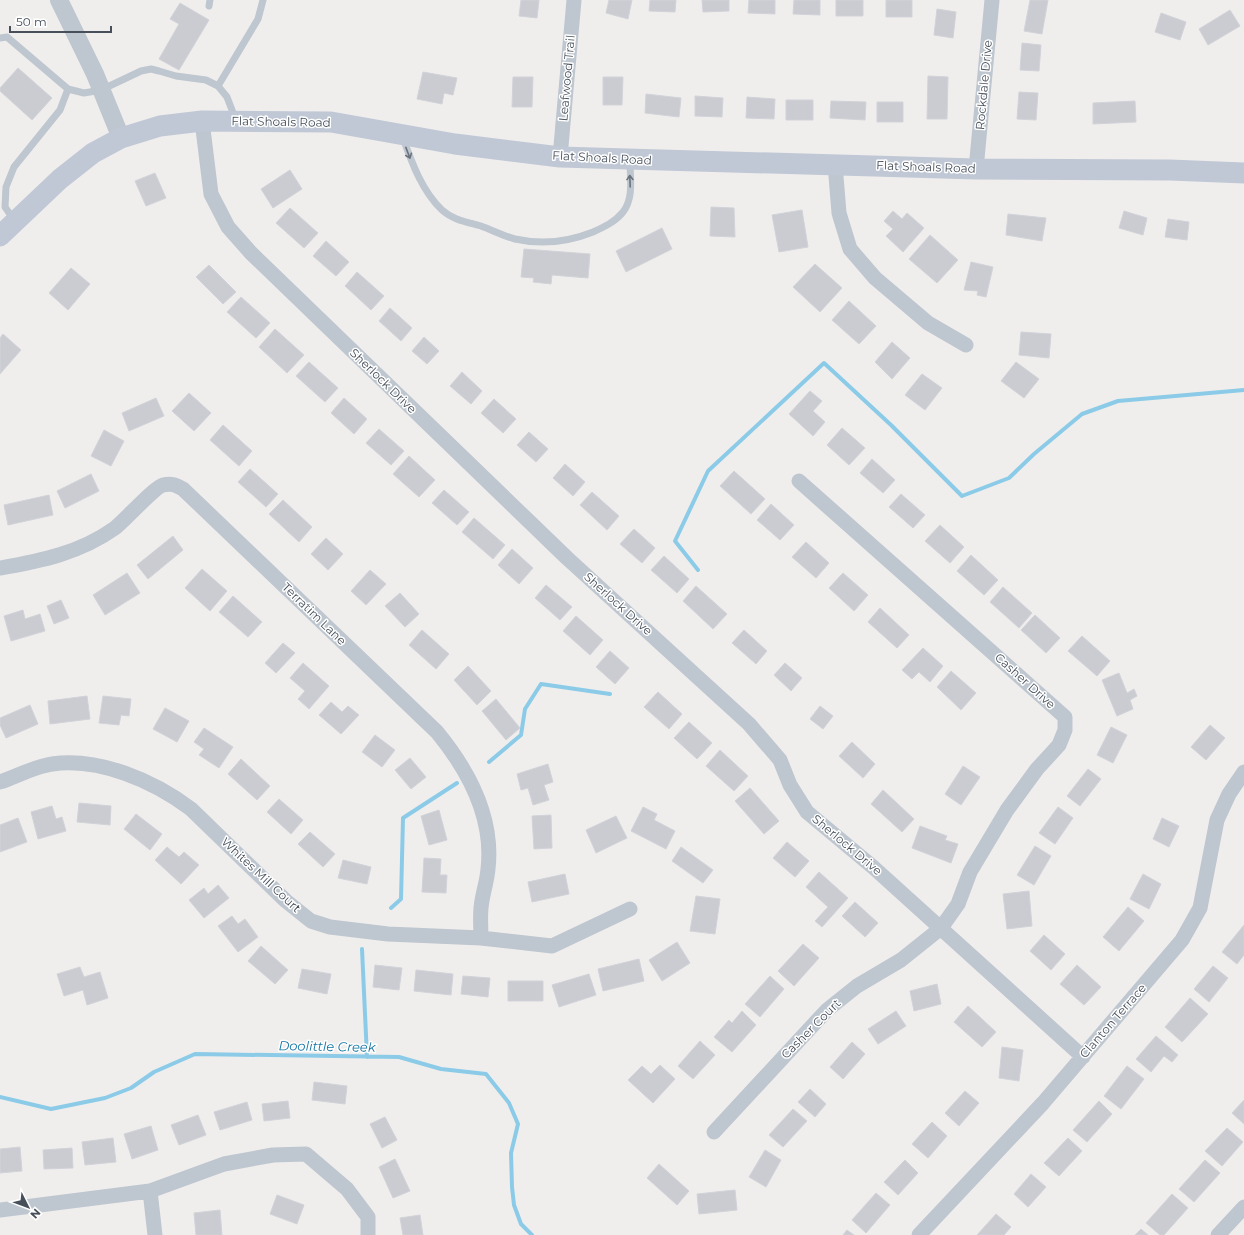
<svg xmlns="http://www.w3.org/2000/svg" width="1244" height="1235" viewBox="0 0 1244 1235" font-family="Montserrat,sans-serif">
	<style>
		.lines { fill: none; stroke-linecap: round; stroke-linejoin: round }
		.stream { stroke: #8bcbe8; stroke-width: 4 }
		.building { fill: #caccd2; stroke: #d1d3d9 }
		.service { stroke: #bec6cf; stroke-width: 7 }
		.minor { stroke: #bec6cf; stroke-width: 15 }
		.tertiary { stroke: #bec6cf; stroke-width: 18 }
		.secondary { stroke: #c0c8d6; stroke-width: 21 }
		.oneway { stroke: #6a737d }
		.labels { text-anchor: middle; stroke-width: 3; stroke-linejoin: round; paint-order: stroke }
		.street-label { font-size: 12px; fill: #464f5a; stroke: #fff }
		.water-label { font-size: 13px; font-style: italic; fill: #1174a3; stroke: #fff }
	</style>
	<rect width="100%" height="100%" fill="#f0eeed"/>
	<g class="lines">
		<path class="stream" d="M698,570l-23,-29 33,-70 116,-108 67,62 71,71 47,-18 25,-24 48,-40 36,-13 126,-11
			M489,762l32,-27 4,-26 16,-25 69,10
			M391,908l10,-9 2,-81 54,-35
			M362,949l5,108
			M0,1097l51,12 54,-11 26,-10 23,-16 41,-18 204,3 42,12 45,5 23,29 9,21 -7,29 1,34 2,18 7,19 11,11"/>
	</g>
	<path class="building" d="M521,0h18l-2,18 -18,-2z
		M609,0h23l-4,19 -22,-6z
		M650,0h26l-1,12 -26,-1z
		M702,0h27v11l-26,1z
		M749,0h26v14l-27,-1z
		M794,0h26v15l-27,-1z
		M836,0h27v16h-27z
		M886,0h26v17h-26z
		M1030,0h18l-6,34 -18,-3z
		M180,3l29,17 -30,50 -20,-11 20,-35 -9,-5z
		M937,9l19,3 -3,26 -19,-3z
		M1230,10l10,16 -32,19 -9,-16z
		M1161,13l25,9 -6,18 -25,-8z
		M1022,43l19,2 -2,26 -19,-1z
		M18,68l34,30 -20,22 -32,-29v-3z
		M423,72l34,6 -4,17 -9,-2 -2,11 -25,-5z
		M928,76l20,1 -1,42h-20z
		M513,77h20l-1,30h-20z
		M603,77h20l-1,28h-19z
		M1019,92l19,1 -2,27 -19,-1z
		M646,94l35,4 -2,19 -34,-4z
		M695,96l28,2 -1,19 -27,-1z
		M747,97l28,2 -1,20 -28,-1z
		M786,100h27v20h-27z
		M831,101l35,1 -1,18 -35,-2z
		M1135,101l1,21 -43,2v-21z
		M877,102h26v20h-26z
		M290,170l12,19 -29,19 -12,-19z
		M155,173l11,25 -20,8 -11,-25z
		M711,207l23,1 1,29 -25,-1z
		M290,208l28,25 -14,15 -28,-25z
		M802,210l6,37 -29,5 -7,-37z
		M893,211l9,8 5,-6 17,15 -21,24 -17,-16 7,-7 -9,-8z
		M1124,211l23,7 -4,17 -24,-7z
		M1008,214l38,4 -4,23 -36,-6z
		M1168,219l21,3 -2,18 -22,-3z
		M662,228l10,21 -46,23 -10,-21z
		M930,235l28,25 -21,23 -28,-24z
		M326,241l23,21 -13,14 -23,-20z
		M524,249l66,5 -2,24 -36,-3 -1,9 -18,-2 1,-4 -13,-1z
		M971,262l22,5 -7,30 -9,-2 1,-4 -14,-1z
		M815,264l27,24 -22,24 -27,-25z
		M209,265l27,27 -13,12 -27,-27z
		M71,268l19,16 -22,26 -19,-17z
		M357,272l27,24 -13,14 -26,-24z
		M241,297l29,26 -14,15 -29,-26z
		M849,301l27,25 -17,18 -27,-24z
		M390,308l22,20 -11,13 -22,-20z
		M275,329l29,26 -17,18 -28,-26z
		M1021,332l30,2 -2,24 -30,-3z
		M3,334l18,16 -21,24v-36z
		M424,337l15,14 -12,13 -15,-13z
		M892,342l18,16 -18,21 -17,-17z
		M309,362l29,26 -13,14 -29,-26z
		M1016,362l23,17 -15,19 -23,-17z
		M462,372l20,19 -11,13 -21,-18z
		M922,374l20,14 -17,22 -20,-15z
		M810,391l12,10 -9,10 12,11 -12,14 -24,-22z
		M189,393l22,20 -17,18 -22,-20z
		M156,398l8,18 -35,15 -7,-18z
		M344,398l23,21 -13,15 -23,-21z
		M494,399l22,20 -13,14 -22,-20z
		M223,425l29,26 -13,15 -29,-26z
		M842,428l23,20 -16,17 -22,-20z
		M379,429l25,22 -13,14 -25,-22z
		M104,430l20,11 -13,25 -20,-10z
		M529,432l19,17 -12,13 -19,-17z
		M409,456l26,24 -16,17 -26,-23z
		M872,459l23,21 -12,13 -23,-20z
		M565,464l20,18 -12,14 -20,-18z
		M250,469l28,25 -12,13 -28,-25z
		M734,471l31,28 -14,15 -31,-28z
		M91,474l8,17 -34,17 -8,-17z
		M444,490l25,22 -12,13 -25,-22z
		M592,492l27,24 -12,14 -27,-25z
		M901,494l24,21 -12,13 -24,-21z
		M49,495l4,20 -45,10 -4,-20z
		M283,500l29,27 -13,15 -30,-28z
		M771,504l23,21 -14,15 -23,-20z
		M474,518l31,27 -12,14 -31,-27z
		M940,525l24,22 -14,16 -25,-22z
		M634,529l21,19 -13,15 -22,-19z
		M173,536l10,14 -35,29 -11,-14z
		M326,538l17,16 -15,16 -17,-16z
		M806,542l23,21 -13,15 -24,-21z
		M512,549l21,19 -14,16 -21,-19z
		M971,555l27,25 -14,15 -27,-24z
		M664,556l25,23 -12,14 -26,-23z
		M202,569l25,22 -17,20 -25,-23z
		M370,570l16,14 -20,21 -15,-14z
		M127,573l13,20 -35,22 -12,-20z
		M843,573l25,22 -14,16 -25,-23z
		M546,585l26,22 -12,13 -25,-22z
		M696,586l31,28 -14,15 -30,-28z
		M1003,587l29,26 -13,15 -29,-26z
		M400,593l19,21 -14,13 -20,-21z
		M233,596l29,26 -14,15 -29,-25z
		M61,600l8,18 -15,6 -7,-18z
		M880,608l29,27 -12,13 -29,-26z
		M23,610l2,9 15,-5 5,17 -34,10 -7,-25z
		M1035,615l25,23 -14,15 -25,-23z
		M576,616l27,24 -13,15 -27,-24z
		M422,630l27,24 -13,15 -27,-24z
		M744,630l23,21 -11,13 -24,-21z
		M1082,636l28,25 -13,15 -29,-25z
		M283,643l12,10 -19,20 -11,-10z
		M923,648l20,18 -13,16 -11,-10 -7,7 -10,-9z
		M610,651l19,17 -14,16 -19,-17z
		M303,663l26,23 -20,23 -11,-10 7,-8 -15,-13z
		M785,663l17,15 -11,13 -17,-16z
		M468,666l23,25 -14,14 -23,-25z
		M951,671l25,22 -15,17 -24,-23z
		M1119,673l8,20 7,-4 3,7 -7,4 3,9 -16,7 -15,-36z
		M658,692l24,22 -13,15 -25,-22z
		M87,696l3,23 -40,5 -2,-23z
		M103,696l28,3 -2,17 -8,-1 -2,10 -20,-2z
		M496,699l24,29 -14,12 -24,-29z
		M331,702l11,10 6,-6 11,9 -18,19 -22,-19z
		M30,705l8,19 -32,14 -6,-13v-7z
		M820,706l13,10 -10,13 -13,-10z
		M165,708l24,13 -12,21 -24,-13z
		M689,722l23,21 -15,16 -23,-21z
		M1210,725l15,13 -19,22 -15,-13z
		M1111,727l16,8 -14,28 -16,-8z
		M204,728l29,19 -14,21 -20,-13 5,-6 -10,-7z
		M375,735l20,15 -13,17 -20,-15z
		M852,742l23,22 -12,14 -24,-22z
		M720,750l28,26 -14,15 -28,-25z
		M410,758l16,19 -15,12 -16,-19z
		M241,759l29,27 -13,14 -29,-26z
		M548,764l5,18 -9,3 5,15 -16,5 -5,-17 -7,2 -4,-16z
		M963,766l17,11 -19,28 -16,-11z
		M1088,769l13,10 -21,27 -13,-10z
		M750,788l29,33 -15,13 -29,-33z
		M883,790l31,29 -12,13 -31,-28z
		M279,799l24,21 -12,14 -24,-22z
		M79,803l32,3 -1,19 -33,-3z
		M52,806l4,13 6,-2 4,14 -28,8 -7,-27z
		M643,807l14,7 -3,6 21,11 -9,18 -35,-18z
		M1058,807l15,11 -18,26 -16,-11z
		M439,810l8,30 -18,5 -8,-29z
		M136,814l26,20 -12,16 -26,-21z
		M551,815l1,33 -18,1 -2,-33z
		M616,816l11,22 -31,15 -10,-23z
		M18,818l9,24 -27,10v-27z
		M1162,818l17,8 -10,21 -16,-8z
		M920,826l27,10 -2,4 13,4 -7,19 -39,-15z
		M310,832l25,22 -12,13 -25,-23z
		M787,842l22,19 -14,16 -22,-19z
		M1035,846l16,10 -17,29 -17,-10z
		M167,847l12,10 5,-5 15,13 -18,19 -26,-24z
		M681,847l32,23 -10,13 -31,-22z
		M424,858l17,1 -1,16h7l-1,18 -24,-1z
		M343,860l28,7 -4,17 -29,-6z
		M819,872l29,26 -26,29 -7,-6 13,-14 -22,-20z
		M565,874l4,20 -37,8 -4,-20z
		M1143,874l18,10 -12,25 -19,-10z
		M218,885l11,13 -25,20 -15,-18 15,-12 4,6z
		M1029,891l3,35 -25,3 -4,-35z
		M696,896l24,3 -5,35 -25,-3z
		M855,902l23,21 -13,14 -23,-21z
		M1128,907l16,14 -25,30 -16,-14z
		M232,916l6,8 7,-5 13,18 -20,15 -20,-26z
		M1244,925v30l-7,9 -15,-12z
		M1044,935l21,19 -14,16 -21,-19z
		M677,942l13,21 -28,18 -13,-21z
		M803,944l16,14 -25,28 -16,-15z
		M261,946l27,24 -13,14 -27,-23z
		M639,959l5,22 -41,10 -5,-22z
		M375,965l27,3 -3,22 -26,-3z
		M1077,965l24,22 -17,18 -24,-21z
		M1213,966l15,12 -19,24 -15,-13z
		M80,967l4,10 16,-5 8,26 -21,7 -4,-15 -19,6 -7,-22z
		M302,969l29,5 -4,20 -29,-6z
		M416,970l37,4 -2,21 -37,-4z
		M589,974l7,21 -37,12 -7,-22z
		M463,976l27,2 -2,19 -27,-3z
		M770,976l14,13 -24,28 -15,-13z
		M508,981h35v20h-35z
		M937,984l4,20 -27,7 -4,-20z
		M1190,998l18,16 -26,28 -17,-15z
		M968,1006l28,26 -14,15 -28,-25z
		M742,1011l14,14 -24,27 -18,-15 15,-17 3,3z
		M896,1011l10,15 -28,18 -10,-15z
		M1156,1036l22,19 -6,7 -8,-6 -13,16 -15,-13z
		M700,1041l15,14 -22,24 -15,-13z
		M852,1042l13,12 -22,25 -13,-12z
		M1002,1047l21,3 -4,31 -20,-3z
		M660,1065l15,14 -22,24 -25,-23 14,-14 9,8z
		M1127,1066l17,13 -23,30 -17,-13z
		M314,1082l33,4 -2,18 -33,-4z
		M810,1089l16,15 -11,13 -17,-15z
		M965,1091l14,12 -20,23 -14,-13z
		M1244,1100v24l-12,-11z
		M288,1101l2,17 -26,3 -2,-17z
		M1099,1101l13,13 -25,28 -14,-12z
		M247,1102l5,18 -32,10 -6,-18z
		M793,1109l14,12 -24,26 -14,-12z
		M198,1115l8,20 -27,10 -8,-20z
		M385,1117l12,23 -15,8 -12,-24z
		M932,1122l15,14 -19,22 -16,-14z
		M151,1126l7,24 -26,9 -8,-25z
		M1227,1128l16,14 -21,24 -17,-15z
		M113,1138l3,24 -31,3 -3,-23z
		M1068,1138l14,13 -23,25 -15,-13z
		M20,1147l2,24 -22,2v-24z
		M72,1148l1,20 -29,1 -1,-19z
		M765,1150l16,10 -15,27 -17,-10z
		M395,1159l15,32 -17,7 -14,-31z
		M905,1160l13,13 -20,22 -14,-13z
		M1205,1160l15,13 -26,29 -15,-13z
		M659,1164l30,27 -12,14 -30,-27z
		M1031,1174l15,13 -18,20 -14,-13z
		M735,1190l2,20 -38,4 -2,-20z
		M876,1193l14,12 -24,28 -14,-13z
		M1172,1194l16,14 -24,27h-4l-14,-12z
		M277,1195l27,10 -7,19 -27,-10z
		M220,1210l2,25h-26l-2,-22z
		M996,1214l15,13 -7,8h-27z
		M420,1215l3,20h-20l-3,-17z
		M1141,1229l7,6h-13z
		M847,1230l7,5h-11z"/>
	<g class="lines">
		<path class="service" d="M209,6l1,-6
			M0,38l7,-1 61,52 16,4 17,-3 40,-19 10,-2 8,2 17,5 30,4 12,6 9,11 8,21
			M218,86l40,-67 5,-19
			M403,138c9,25 19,53 39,72 11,10 25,12 39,16 11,4 23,10 34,13 27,6 53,3 78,-7 11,-5 22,-10 30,-20 11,-14 7,-34 7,-51
			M14,220l-9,-13 1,-20 8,-20 46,-57 8,-21"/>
		<path class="minor" d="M202,121l9,73 17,33 23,26 316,305 182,166 31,36 10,25 17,27 66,55 210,190
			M560,157l14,-157
			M835,164l4,49 11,36 25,29 53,45 38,22
			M976,169l16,-169
			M0,568c41,-7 80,-15 115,-40 10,-8 40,-41 48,-43 9,-2 13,0 20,4l254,243c32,39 57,85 51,137 -1,13 -6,26 -7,39 -1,10 0,20 0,30
			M0,782c15,-5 36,-16 52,-18 47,-7 102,17 139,45l95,92 25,20 19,6 58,7 93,4 71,8 78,-37
			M714,1132l113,-122 30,-24 44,-26 40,-32 17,-24 12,-32 37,-62 30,-41 22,-24 6,-15v-13l-266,-236
			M150,1191l5,44
			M0,1210l150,-19 74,-27 49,-9 33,-1 41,35 21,28v18
			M919,1235l124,-132 139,-163 18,-32 17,-88 12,-26 15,-22
			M1218,1235l26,-28"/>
		<path class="tertiary" d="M59,0l36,74 26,64"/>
		<path class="secondary" d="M0,236l60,-57 33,-26 28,-15 39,-12 42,-5 129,1 124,22 105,13 416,12 194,1 74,3"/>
	</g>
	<defs><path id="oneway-shaft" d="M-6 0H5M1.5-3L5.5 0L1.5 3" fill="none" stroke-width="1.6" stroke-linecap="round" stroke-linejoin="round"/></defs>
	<g class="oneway">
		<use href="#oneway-shaft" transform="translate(408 153) rotate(69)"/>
		<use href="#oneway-shaft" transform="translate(630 181) rotate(-92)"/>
	</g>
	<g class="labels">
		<g class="street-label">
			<text transform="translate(567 78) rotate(-85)" y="4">Leafwood Trail</text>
			<text transform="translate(984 85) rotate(-85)" y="4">Rockdale Drive</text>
			<text transform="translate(281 122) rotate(1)" y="4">Flat Shoals Road</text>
			<text transform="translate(602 158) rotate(3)" y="4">Flat Shoals Road</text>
			<text transform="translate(926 167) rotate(2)" y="4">Flat Shoals Road</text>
			<text transform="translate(383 381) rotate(44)" y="4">Sherlock Drive</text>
			<text transform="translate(618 604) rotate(42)" y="4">Sherlock Drive</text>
			<text transform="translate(314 614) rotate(44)" y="4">Terratim Lane</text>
			<text transform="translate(1025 681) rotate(42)" y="4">Casher Drive</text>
			<text transform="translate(847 845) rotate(40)" y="4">Sherlock Drive</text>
			<text transform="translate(261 875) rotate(43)" y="4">Whites Mill Court</text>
			<text transform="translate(1113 1021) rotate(-49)" y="4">Clanton Terrace</text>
			<text transform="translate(811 1029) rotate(-45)" y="4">Casher Court</text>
		</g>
		<g class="water-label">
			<text transform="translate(327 1046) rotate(1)" y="5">Doolittle Creek</text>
		</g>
	</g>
	<g transform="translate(28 1207) rotate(132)" stroke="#ffffff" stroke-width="3" paint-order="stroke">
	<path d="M0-3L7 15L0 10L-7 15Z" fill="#464f5a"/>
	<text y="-6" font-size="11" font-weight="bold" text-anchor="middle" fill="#464f5a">N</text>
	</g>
	<path d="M10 26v6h101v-6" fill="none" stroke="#464f5a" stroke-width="2"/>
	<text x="16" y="26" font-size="12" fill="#464f5a" stroke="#ffffff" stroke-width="3" paint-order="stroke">50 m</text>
</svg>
